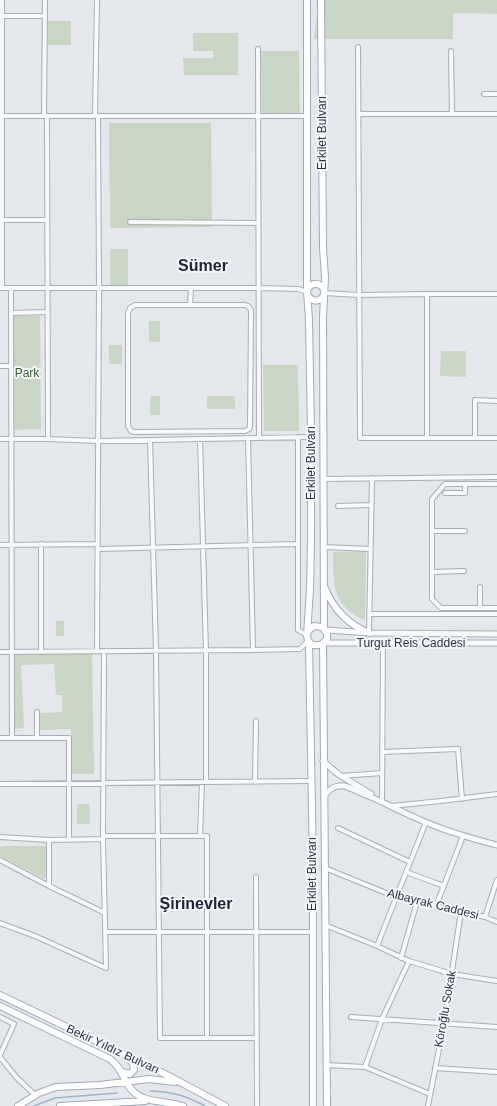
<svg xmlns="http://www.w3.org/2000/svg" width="497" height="1106" viewBox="0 0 497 1106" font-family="Helvetica,sans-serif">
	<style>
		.green { fill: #c9d6c5 }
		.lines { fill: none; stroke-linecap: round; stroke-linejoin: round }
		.stream { stroke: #9fb4cc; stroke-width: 1.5 }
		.minor-casing { stroke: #a9aeb7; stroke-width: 6 }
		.tertiary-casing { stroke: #a9aeb7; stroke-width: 7 }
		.primary-casing { stroke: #a3abb8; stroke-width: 8 }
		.minor { stroke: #f7f8fa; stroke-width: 4 }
		.tertiary { stroke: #f7f8fa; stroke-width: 5 }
		.primary { stroke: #fff; stroke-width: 6 }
		.labels { text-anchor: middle; stroke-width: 4; stroke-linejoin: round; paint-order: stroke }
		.street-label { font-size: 12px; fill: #2b3445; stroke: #f4f6f9 }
		.park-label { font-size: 12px; fill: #3f6138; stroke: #f4f6f9 }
		.district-label { font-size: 16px; font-weight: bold; fill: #1d2536; stroke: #f4f6f9 }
	</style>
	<rect width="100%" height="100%" fill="#e4e7ec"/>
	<path class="green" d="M319,0h178v14l-44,-1v26h-139z
		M48,21h23v24h-23z
		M193,33h45v42h-54l-1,-17h30v-7h-20z
		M261,51h38l1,62h-38z
		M109,123h102l1,104 -102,1z
		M110,249h18v38h-18z
		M14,316h26l1,113 -28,1z
		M149,321h11v21h-11z
		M109,345h13v19h-13z
		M441,351h25v26l-26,-1z
		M263,365h35l1,66h-35z
		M150,396h10v19h-10z
		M207,396h28v13h-28z
		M366,551l-1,67 -3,1c-32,-16 -28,-37 -29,-67z
		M56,621h8v15h-8z
		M92,652l2,122h-23v-45l-31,1v-17l22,-1v-17h-6l-2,-31 -33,1 3,63 -10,1 -1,-76z
		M77,804h13v20h-13z
		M5,846h41l1,32h-5l-42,-22v-9z"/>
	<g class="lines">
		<path class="stream" d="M150,1091c22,1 35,4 55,15
			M34,1106l21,-8 62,-5"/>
		<defs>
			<path id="minor" d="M1,16h44
				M358,47l2,391h137
				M258,49l1,389
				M451,51l1,63
				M484,94h13
				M358,114h139
				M0,116h308
				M44,116l1,-116
				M47,116l1,323
				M95,116l2,-116
				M2,220h45
				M130,222l128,1
				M0,288h258l40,1 9,3
				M2,288v-288
				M11,288l1,450
				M324,293l35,2 68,-1v144
				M427,294h70
				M135,305h109l4,1 3,4 -1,116 -1,3 -4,2 -110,1 -4,-1 -3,-5v-113l2,-5z
				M190,305l1,-17
				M11,313l37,-1
				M0,366h11
				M298,437v193l9,5
				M248,438l5,212
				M475,438v-38l22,1
				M0,439h48l50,2 213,-4
				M200,439l6,212v131
				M150,440l6,211 4,387h97
				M324,479l173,-2
				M497,484h-52l-13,15v100l9,9h56
				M445,493h20v-9
				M338,506l33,-1
				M432,531h33
				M41,544v108
				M0,545l98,-1
				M324,547l46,2
				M98,549l200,-5
				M432,572l32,-1
				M480,608v-21
				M369,614h128
				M369,633l3,-155
				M97,651l2,-363 -1,-172
				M0,652l253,-2 47,-1 8,-8
				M37,712v26
				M0,738h69v102
				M382,752l76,-3 4,50
				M341,776l41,-3
				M255,782l1,-61
				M0,784l311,-3
				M382,801l1,-158
				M391,806l50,-5 56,-7
				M338,828l72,34
				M103,836h104v202
				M200,836l2,-54
				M0,837l49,3 54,-1
				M49,840v46
				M0,860l49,26 56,27
				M325,868l71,29 89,20 12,5
				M406,872l38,14
				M256,877l1,229
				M436,906l27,-70
				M485,917l12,-37
				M0,923l35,13 71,32 -3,-129 1,-188
				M325,925l52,21 32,15 43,13 45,7
				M106,932h206
				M377,946l49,-124
				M401,958l16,-56
				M0,1017l14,7 -14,31
				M351,1017l146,10
				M0,1057l17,21 18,17
				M326,1065l39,2 65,27
				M365,1067l17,-48 27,-58
				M435,1068l62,4
				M428,1106l16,-83 17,-111"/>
			<path id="tertiary" d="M326,630l43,3 128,1
				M324,643h173
				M323,761l15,13 33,20
				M324,797c4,-7 11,-12 20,-11 5,1 11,4 17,7 19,7 36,17 55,25 26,12 53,20 81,27"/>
			<path id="primary" d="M307,0v292l2,28 2,112v108l-1,50 -3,45 1,6 5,4h8l6,-6v-6l-5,-6 -8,-1 -6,5
				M321,0l2,248 2,29 -2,40 1,312
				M308,289c4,-7 12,-7 16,1
				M308,295c4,8 12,7 16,0
				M325,588c8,21 24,37 44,45
				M309,643l4,222v241
				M323,644l4,462
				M0,995l165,79 60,32
				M0,1006l110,53c13,10 12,19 21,30 12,15 34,11 52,17
				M122,1072l8,2 4,-4 -1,-6 -5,-7
				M18,1106l21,-13 17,-6 44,-2 49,-6 26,3
				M60,1106l85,-5"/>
		</defs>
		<use href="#minor" class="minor-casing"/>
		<use href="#tertiary" class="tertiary-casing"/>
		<use href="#primary" class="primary-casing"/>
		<use href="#minor" class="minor"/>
		<use href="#tertiary" class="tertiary"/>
		<use href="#primary" class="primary"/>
	</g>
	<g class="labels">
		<g class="street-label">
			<text transform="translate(322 133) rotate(-90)" y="4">Erkilet Bulvarı</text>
			<text transform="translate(311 463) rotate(-90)" y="4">Erkilet Bulvarı</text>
			<text x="411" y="647">Turgut Reis Caddesi</text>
			<text transform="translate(312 874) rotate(-90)" y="4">Erkilet Bulvarı</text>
			<text transform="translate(433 904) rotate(14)" y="4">Albayrak Caddesi</text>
			<text transform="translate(445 1009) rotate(-80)" y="4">Köroğlu Sokak</text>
			<text transform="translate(113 1049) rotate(25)" y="4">Bekir Yıldız Bulvarı</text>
		</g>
		<g class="park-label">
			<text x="27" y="377">Park</text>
		</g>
		<g class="district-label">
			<text x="203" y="271">Sümer</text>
			<text x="196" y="909">Şirinevler</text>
		</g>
	</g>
</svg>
